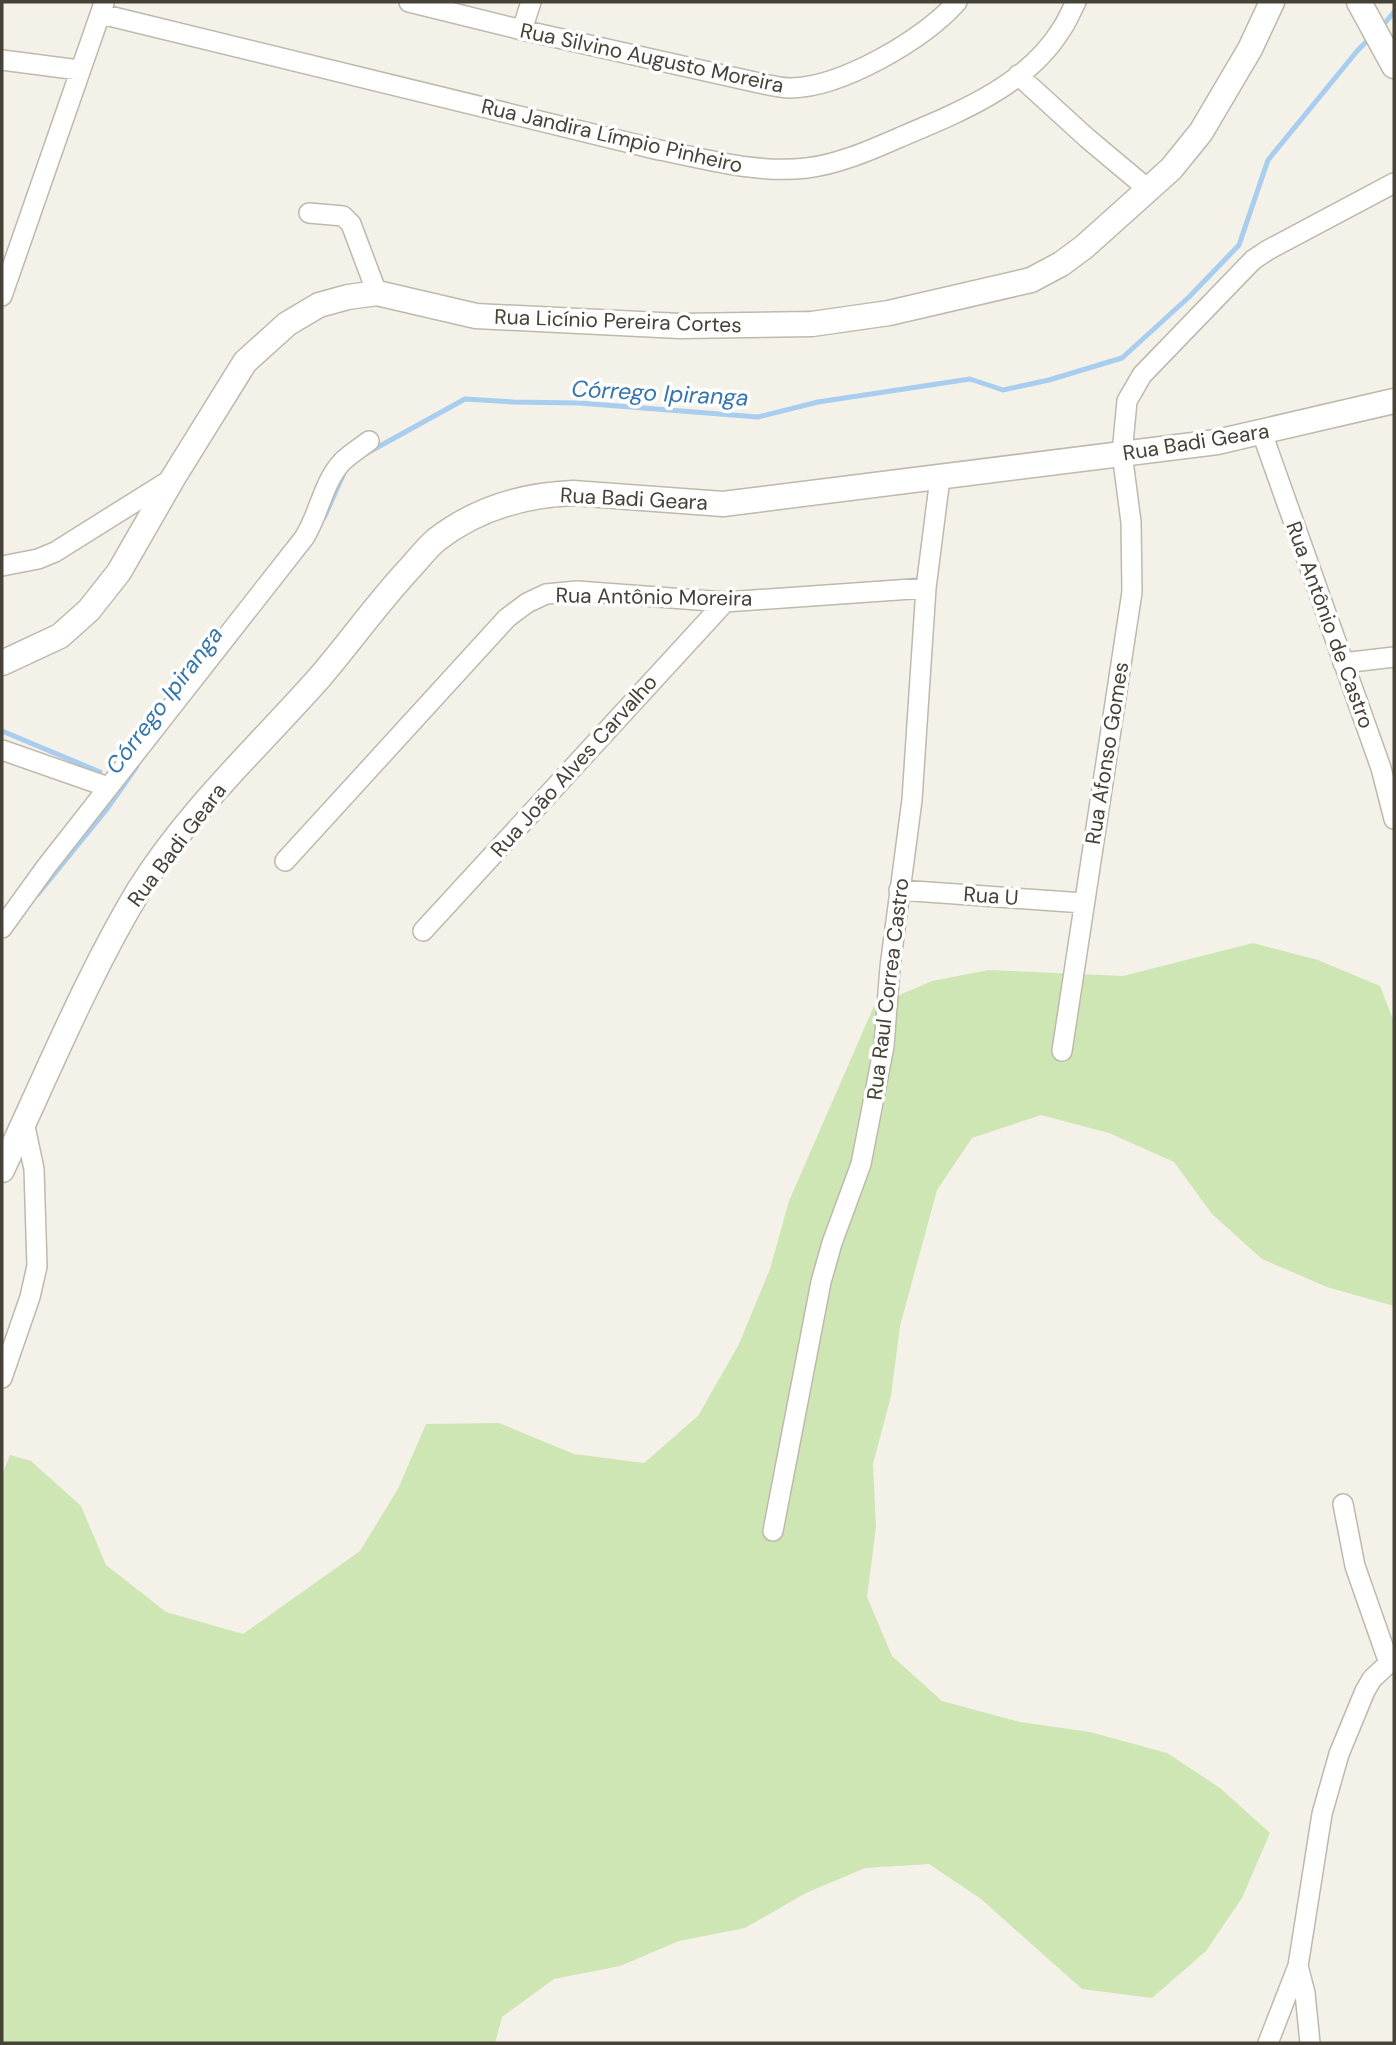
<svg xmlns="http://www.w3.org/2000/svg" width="1396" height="2045" viewBox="0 0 1396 2045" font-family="'DM Sans',sans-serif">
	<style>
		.green { fill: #cde6b3 }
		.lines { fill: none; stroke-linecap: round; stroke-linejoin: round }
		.stream { stroke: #a8cdee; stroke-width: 5 }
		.minor-casing { stroke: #bfb9ac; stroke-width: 22 }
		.tertiary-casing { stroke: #bfb9ac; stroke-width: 27 }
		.minor { stroke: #fff; stroke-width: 19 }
		.tertiary { stroke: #fff; stroke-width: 24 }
		.labels { text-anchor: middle; stroke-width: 7; stroke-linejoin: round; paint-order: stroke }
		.street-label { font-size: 21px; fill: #474237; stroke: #fff }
		.water-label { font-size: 23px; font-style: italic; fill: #3475af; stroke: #fff }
	</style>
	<rect width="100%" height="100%" fill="#f4f1e9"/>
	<path class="green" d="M1253,943l65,17 62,26 14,36v284l-67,-19 -65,-28 -50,-45 -38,-52 -65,-29 -68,-18 -69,23 -35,52 -37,136 -9,70 -18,68 3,63 -9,70 25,59 50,45 78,21 70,10 77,21 53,35 50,45 -28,65 -36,53 -54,47 -70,-9 -101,-90 -52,-35 -64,4 -59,25 -61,35 -66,13 -59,25 -66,13 -52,38 -7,26h-493v-568l8,-20 21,6 50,45 25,59 60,47 77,22 117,-83 38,-62 28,-65 73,-1 75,31 70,9 54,-47 41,-72 31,-75 19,-68 85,-195 58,-25 57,-11 134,6z"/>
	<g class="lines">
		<path class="stream" d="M1381,28l13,-16
			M369,452l96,-53 48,3 66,1 179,14 60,-15 152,-23 33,11 46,-10 73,-22 67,-61 50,-52 29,-85 90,-110 13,-13
			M324,518l20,-45
			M2,731l98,41
			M38,894l69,-85 30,-43"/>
		<defs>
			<path id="minor" d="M409,2l113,28 237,53c10,2 22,5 32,5 51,-1 132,-48 166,-86
				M101,14l558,136c48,9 98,24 148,18 33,-4 66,-19 96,-32 57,-24 124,-51 158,-106 6,-8 10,-19 15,-28
				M522,30l9,-28
				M2,60l77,10
				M1018,75l69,63 62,52
				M309,213l34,3 8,8 26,69
				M2,296l102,-293
				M1262,433l119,335 13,51
				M2,566l36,-7 17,-7 118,-74
				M1343,663l51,-6
				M2,750l106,37
				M285,861l222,-243 20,-15 19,-9 31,-3 148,11 201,-14
				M899,890l185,13
				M2,928l44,-61 258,-329c15,-23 19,-56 38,-76 8,-8 18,-14 27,-21
				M423,931l302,-329
				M1062,1051l70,-459 -1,-70 -9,-69 5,-52 15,-26 111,-115 15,-10 126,-67
				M2,1378l28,-81 7,-31 -3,-97 -10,-47
				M1343,1504l12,62 34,97
				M773,1531l48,-249 11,-39 29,-79 23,-118 6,-79 22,-167 14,-212 14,-110
				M1298,1966l7,27 5,50
				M1268,2043l30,-77 24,-152 17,-60 26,-63 7,-12 17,-16"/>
			<path id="tertiary" d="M1359,2l35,64
				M2,663l58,-27 29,-26 30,-38 54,-94 72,-116 42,-38 32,-19 29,-8 29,-4 99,23 204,10 132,-2 77,-11 142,-33 30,-16 23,-17 87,-78 30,-37 49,-83 22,-47
				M2,1170c44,-93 84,-192 137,-280 49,-79 120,-144 181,-213 31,-36 58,-75 91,-110 8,-9 16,-19 25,-27 40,-31 88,-45 137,-47l150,11 494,-62 177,-41"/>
		</defs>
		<use href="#minor" class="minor-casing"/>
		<use href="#tertiary" class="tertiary-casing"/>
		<use href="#minor" class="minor"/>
		<use href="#tertiary" class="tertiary"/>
	</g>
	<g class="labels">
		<g class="street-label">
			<text transform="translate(652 58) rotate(12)" y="7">Rua Silvino Augusto Moreira</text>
			<text transform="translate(612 136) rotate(13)" y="7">Rua Jandira Límpio Pinheiro</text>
			<text transform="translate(618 321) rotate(2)" y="7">Rua Licínio Pereira Cortes</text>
			<text transform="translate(1196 442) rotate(-9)" y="7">Rua Badi Geara</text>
			<text transform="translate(634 499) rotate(3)" y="7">Rua Badi Geara</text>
			<text transform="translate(654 597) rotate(1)" y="7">Rua Antônio Moreira</text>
			<text transform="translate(1330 625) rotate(70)" y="7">Rua Antônio de Castro</text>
			<text transform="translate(1107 753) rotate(-81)" y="7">Rua Afonso Gomes</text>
			<text transform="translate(574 766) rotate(-48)" y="7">Rua João Alves Carvalho</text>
			<text transform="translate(177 845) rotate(-53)" y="7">Rua Badi Geara</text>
			<text transform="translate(991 896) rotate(4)" y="7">Rua U</text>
			<text transform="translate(888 989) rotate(-83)" y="7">Rua Raul Correa Castro</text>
		</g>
		<g class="water-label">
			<text transform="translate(660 393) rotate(3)" y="8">Córrego Ipiranga</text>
			<text transform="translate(164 700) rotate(-53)" y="8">Córrego Ipiranga</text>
		</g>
	</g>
	<rect width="1396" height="2045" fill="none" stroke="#474237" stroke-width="7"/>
</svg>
